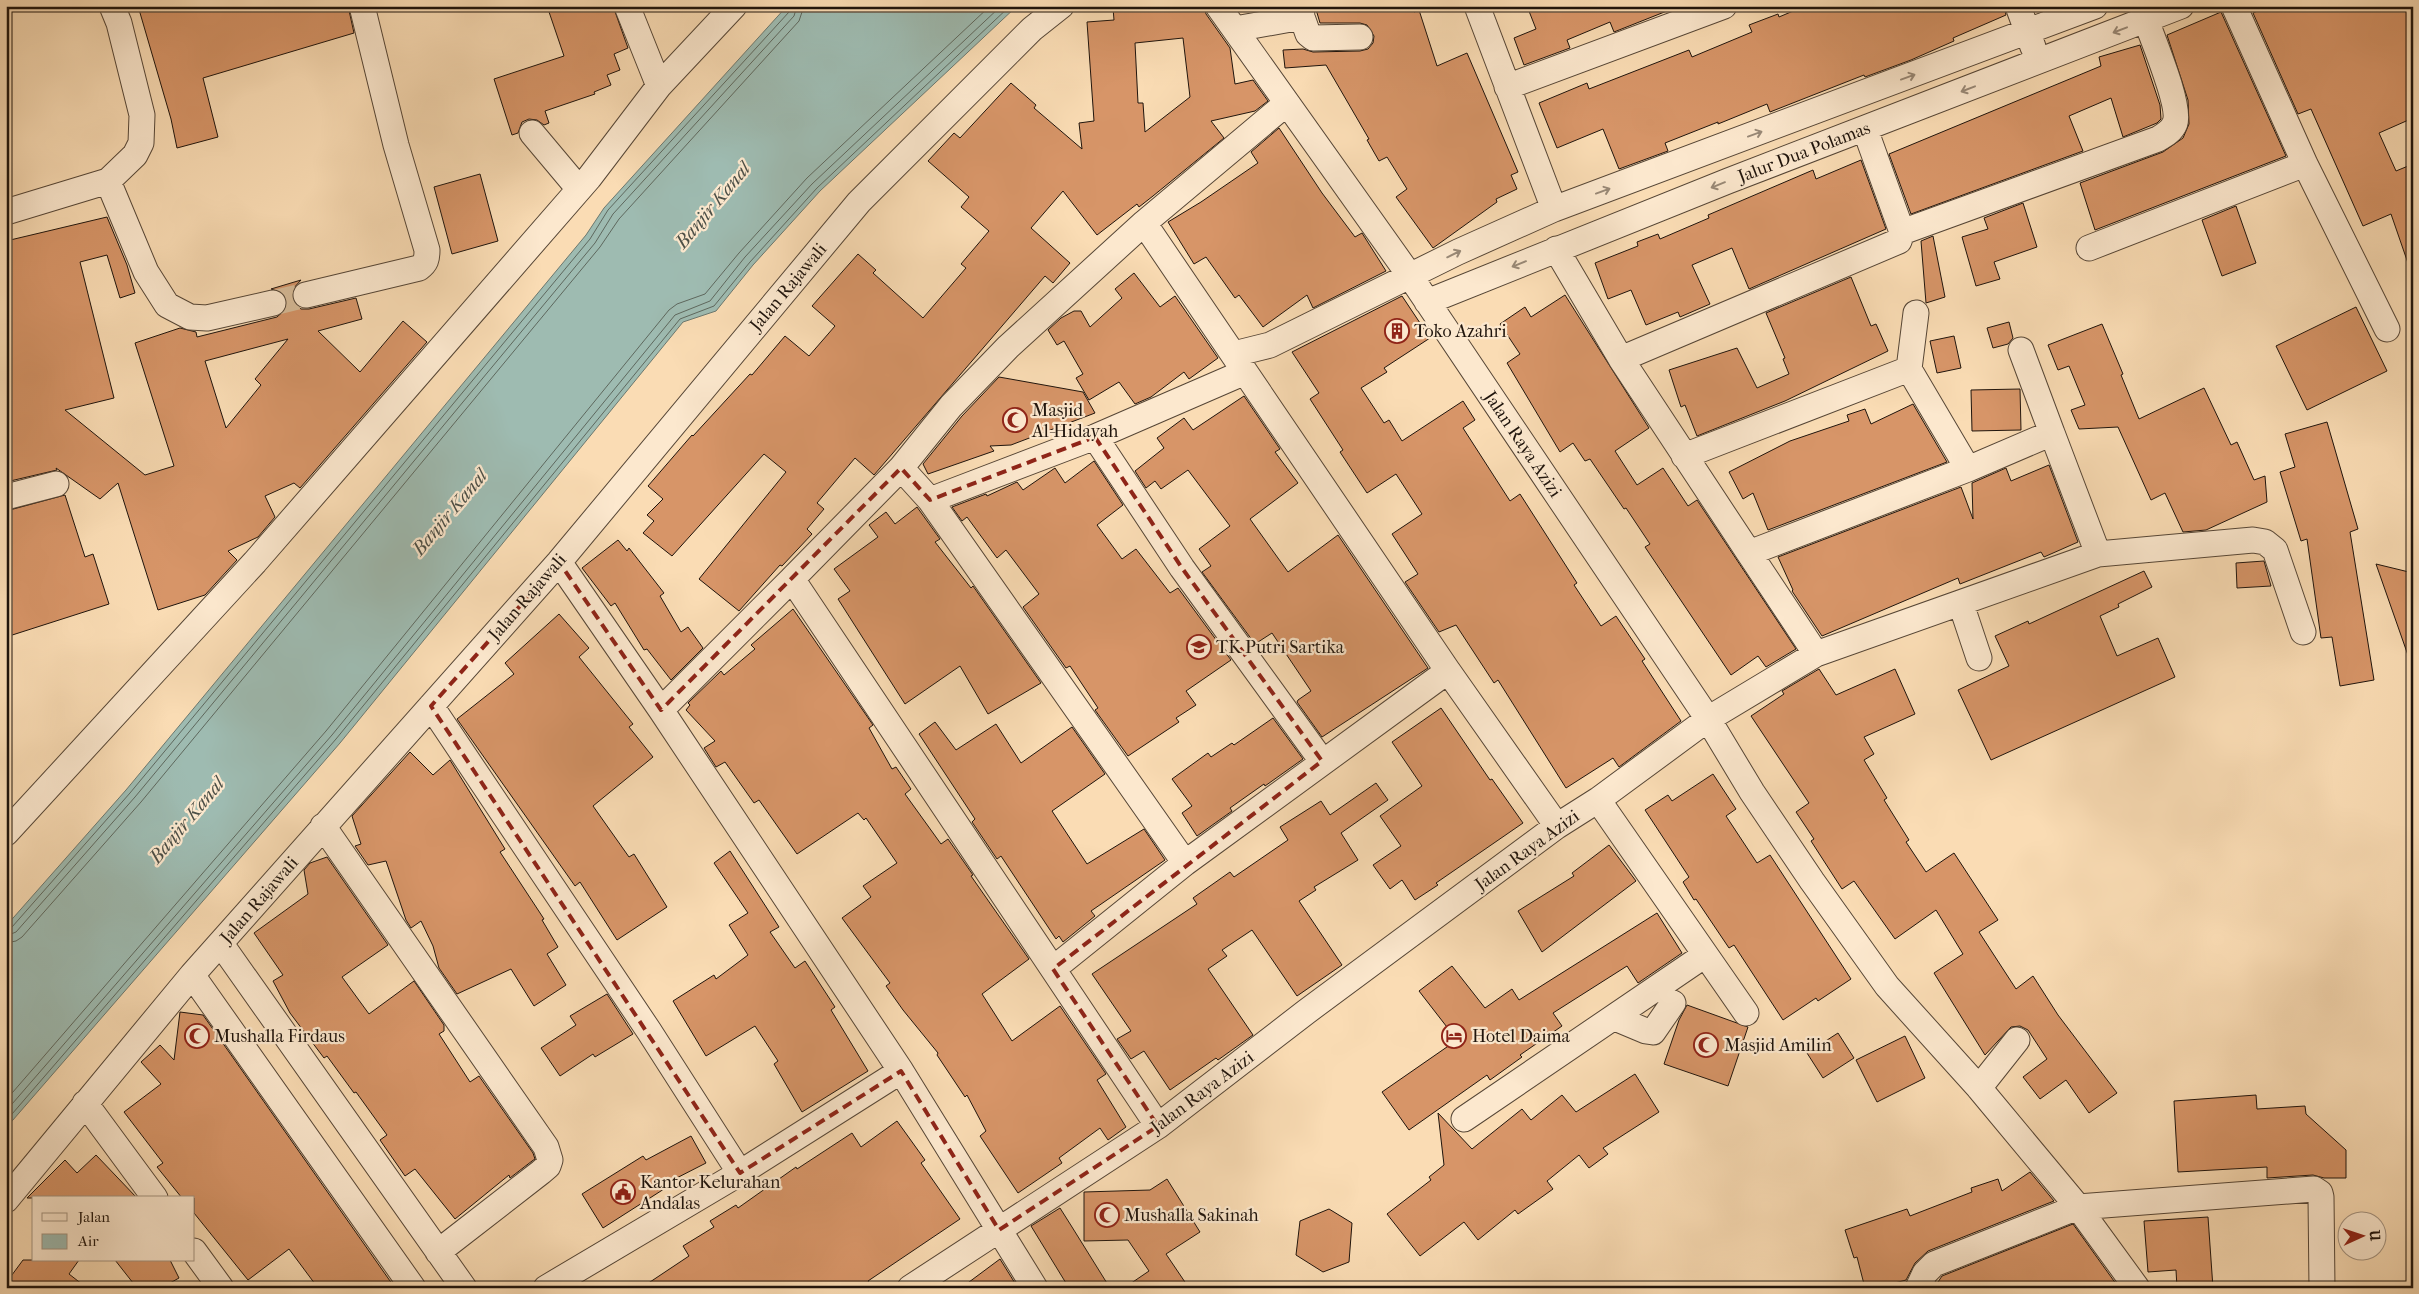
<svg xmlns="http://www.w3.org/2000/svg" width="2419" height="1294" viewBox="0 0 2419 1294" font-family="'IM FELL French Canon',serif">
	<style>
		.water { fill: #9ebbb1; stroke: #6b786f }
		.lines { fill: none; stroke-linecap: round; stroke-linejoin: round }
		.shore { stroke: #5e685e; stroke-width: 1 }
		.building { fill: #d79568; stroke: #1f140c; fill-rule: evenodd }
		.minor-tunnel { stroke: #d9be9b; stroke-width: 25; stroke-dasharray: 25 12; stroke-linecap: butt }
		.minor-casing { stroke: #564636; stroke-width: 27 }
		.minor { stroke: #fce8ce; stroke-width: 25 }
		.oneway { stroke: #998977 }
		.marked { fill: none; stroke: #8f2418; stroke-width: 4; stroke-dasharray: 10 6; stroke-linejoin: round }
		.labels { text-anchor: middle; stroke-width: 4.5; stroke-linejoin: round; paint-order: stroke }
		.street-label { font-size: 18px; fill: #1f140c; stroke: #fce8ce }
		.poi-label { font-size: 18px; fill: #1f140c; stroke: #fce8ce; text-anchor: start }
		.water-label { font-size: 19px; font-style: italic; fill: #4b4e46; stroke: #fce8ce }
	</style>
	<rect width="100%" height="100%" fill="#fadcb4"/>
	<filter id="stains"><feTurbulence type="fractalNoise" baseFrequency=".004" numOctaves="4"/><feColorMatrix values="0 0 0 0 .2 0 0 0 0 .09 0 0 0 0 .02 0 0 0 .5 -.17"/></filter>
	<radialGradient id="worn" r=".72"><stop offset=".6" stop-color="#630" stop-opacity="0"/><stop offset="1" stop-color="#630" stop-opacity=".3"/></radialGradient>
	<path class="water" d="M787,6h230l-197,185 -67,74 -37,46 -33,11 -343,421 -334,385v-202l120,-136 460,-555 18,-27z"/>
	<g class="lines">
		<path class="shore" d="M6,929l6,-2 118,-134 460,-554 18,-29 181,-198 2,-6
			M6,936l10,-4 119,-135 460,-554 18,-29 181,-198 3,-10
			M6,943l10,-2 6,-4 119,-135 459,-555 19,-28 180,-198 5,-15
			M6,1100l320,-369 343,-421 8,-6 28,-10 34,-41 68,-75 183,-172
			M6,1111l326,-376 343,-420 35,-14 35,-44 67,-73 189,-178
			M6,1121l330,-382 344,-420 34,-13 36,-44 67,-74 193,-182"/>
	</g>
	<path class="building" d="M138,6h210l6,27 -151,45 15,59 -41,11 -6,-29z
		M547,6h66l15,42 -14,6 6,16 -13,5 4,10 -17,7 1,2 -50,17 4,12 -5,2 -7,-5 -8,-1 -7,3 -4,11 -6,2 -18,-56 70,-23z
		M1138,6h66l2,8 24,34 5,36 18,-4 15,21 -13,10 -44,10 13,17 -71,58 -14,11 -2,-3 -40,31 -34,-44 -32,37 39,35 -17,20 -8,-7 -171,199 -19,-17 -38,45 7,6 -17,20 5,5 -30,32 -2,-1 -41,46 -40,-32 87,-107 -22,-18 -92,102 -29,-23 11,-12 -7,-6 16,-16 -15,-13 44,-51 1,1 57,-62 2,1 33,-39 24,20 26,-30 -23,-20 46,-52 18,16 -3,3 50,45 43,-50 -5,-4 28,-33 -28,-24 8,-10 -41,-36 26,-28 6,5 51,-55 25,22 -2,3 48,41 -3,-26 15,-2 -7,-99 27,-2 -1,-12zM1183,38l7,59 -45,35 -2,-29h-5l-3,-60z
		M1315,6h98l1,6 5,-2 18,56 30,-13 51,119 -7,3 6,14 -21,10 1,3 -64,46 -37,-51 11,-8 -20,-32 -8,4 -12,-21 2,-1 -43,-74 -41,3 -2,-18 20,-1 10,3 47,-1 8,-2 5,-6 1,-7 -7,-11 -7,-2h-40z
		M1527,6h150v1l-63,25 -4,-10 -43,18 3,8 -46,17 -10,-27 22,-9z
		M1805,6h199l2,9 -53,23 1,3 -43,19 -46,17 -1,-2 -94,37 -3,-8 -49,20v-2l-53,21 3,8 -49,18 -16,-40 -46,19 -18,-45 48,-20 2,6 100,-39 3,7 60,-25 -3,-7 29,-11 1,3z
		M2269,6h144v112l-34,15 17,38 17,-7v105h-3l-19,-55 -28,12 -52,-117 -13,5 -45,-101z
		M2221,12l65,144 -191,74 -15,-47 83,-31 20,-14 6,-14 -1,-24 -21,-65z
		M2140,45l20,60 1,14 -4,4 -34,14 -12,-39 -42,18 14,35 -172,63 -22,-60 212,-88 -2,-9z
		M1279,128l43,65 33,44 7,-4 24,38 -73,37 -6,-13 -44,32 -24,-32 -4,3 -29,-41 -12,7 -26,-42 33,-20 57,-39 -7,-11z
		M1861,160l25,69 -137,60 -17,-41 -40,17 18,39 -30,13 -2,-5 -32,13 -15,-35 -23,9 -13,-36 43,-17 -1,-4 21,-8 2,5 49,-21 -1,-3 105,-45 3,9z
		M480,174l18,67 -46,13 -18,-67z
		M2023,203l14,44 -43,15 6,17 -24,7 -14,-49 26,-8 -4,-11z
		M2236,206l20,57 -34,13 -20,-56z
		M107,217l20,48 8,28 -15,5 -13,-43 -27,7 34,136 -49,12 80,65 29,-9 -39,-123 45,-15 16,4 1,5 80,-20 10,-9v-8l-4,-7 -12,-4 30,-9 -9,10v8l3,6 6,5h8l47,-11 6,21 -44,12 42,41 43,-51 24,21 -127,146 -6,-5 -29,13 10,21 -17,20 -30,14 9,9 -32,35 -47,15 -40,-127 -18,16 -44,-31 1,2 -51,12v-241zM288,339l-33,40 6,6 -35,43 -21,-67z
		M1933,236l12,61 -19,6 -5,-62z
		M1134,273l26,34 15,-11 43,62 -29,21 -5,-7 -33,25 -16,7 -16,-22 -30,18 -13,-22 7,-4 -19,-33 -7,4 -9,-15 13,-12 13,-7h7l9,16 32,-29 -7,-9z
		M1851,277l20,49 5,-2 12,27 -103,50 -88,35 -12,-31 -4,2 -12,-37 68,-22 20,40 32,-14 -6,-15 2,-1 -19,-45z
		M1565,295l84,133 -34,23 22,34 26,-17 25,38 9,-6 99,149 -30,18 -8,-11 -27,19 -86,-128 5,-3 -24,-36 -2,1 -34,-50 -5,2 -12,-18 -13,9 -53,-89 13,-9 -20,-30 25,-17 6,10z
		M1402,296l28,42 -46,30 3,4 -26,16 23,35 5,-3 13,21 61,-40 12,19 -12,8 47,73 10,-7 57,89 -3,2 27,41 15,-10 29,43 -3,2 39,60 -62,46 -6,-9 -47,30 -68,-108 -4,3 -38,-58 -17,7 -34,-50 13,-8 -26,-40 30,-20 -26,-40 -29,19 -27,-41 3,-2 -33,-51 9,-6 -27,-41z
		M2356,307l31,64 -80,39 -31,-64z
		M2009,322l4,16 -5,6 -15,4 -6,-20z
		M2102,324l21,50 -2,1 18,44 65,-31 27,57 6,-3 17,38 11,-4 2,26 -61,28 -23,2 -18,-39 -14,7 -33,-73 -39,2 -8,-19 14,-5 -16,-39 -11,4 -10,-25z
		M1954,336l7,32 -24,5 -7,-32z
		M999,377l84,15 12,21 -84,32 -21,1 4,5 -66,23 -5,-10 39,-48z
		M2020,389l1,41 -49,1 -1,-41z
		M1244,396l36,53 -5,3 23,31 -48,36 38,53 50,-37 90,133 -106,69 -25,-35 1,-2 13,-9 -39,-58 -17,11 -53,-72 9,-6 -12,-17 31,-23 -42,-56 -27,19 -6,-8 -9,7 -11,-17 29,-23 -7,-10 27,-20 9,12z
		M1913,404l34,58 -179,68 -15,-37 -10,6 -14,-27 61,-31 59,-20 -2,-6 18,-6 6,15z
		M2327,422l31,107 -8,3 24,148 -34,6 -8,-49 -11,1 -14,-99 -6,2 -21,-69 15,-5 -10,-33z
		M1094,461l29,44 -26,20 25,34 14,-10 34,44 8,-5 53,72 -45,31 10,14 -20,13 3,4 -51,34 -33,-46 3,-2 -28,-42 -4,2 -43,-61 16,-13 -33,-44 -9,8 -30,-41 -5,4 -10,-14 34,-13 1,2 30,-14 6,8 32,-22 10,15z
		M2049,465l29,77 -34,15 -3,-5 -81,32 -2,-6 -136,58 -30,-45 1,-1 -15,-33 183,-70 12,32 -1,-36 34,-15 5,13z
		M65,495l20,62 8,-3 16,50 -103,33v-126z
		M917,507l23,32 -5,3 36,46 2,-2 68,97 -53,31 -28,-48 -55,38 -67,-105 12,-8 -16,-22 44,-32 -9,-12 17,-13 9,12z
		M618,540l9,11 2,-3 35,45 -4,3 21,36 7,-5 15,21 -32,32 -24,-31 -3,1 -29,-47 -4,3 -29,-38z
		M2264,561l7,25 -34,2 -1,-25z
		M2376,564l37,9v88h-3z
		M2144,571l8,16 -34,17 1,3 -19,9 17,40 41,-18 17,39 -184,83 -33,-70 51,-24 -14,-30 33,-15 1,3z
		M793,609l80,116 -4,3 23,41 4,-2 15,22 -6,5 36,50 7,-5 25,36 -2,1 58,83 -47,35 30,47 48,-35 46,68 -9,6 29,47 -18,13 -8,-12 -41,30 3,5 -44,30 -38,-57 6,-5 -19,-36 -2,2 -28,-42 1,-2 -35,-43 -17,-24 4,-3 -48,-65 29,-21 -8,-11 34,-23 -31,-45 -2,2 -6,-7 -61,41 -38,-54 -5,3 -29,-41 -9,5 -12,-19 11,-7 -29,-31 4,-5 -2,-2 33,-32 3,4 31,-26 -4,-4z
		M559,614l30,34 -10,9 54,67 -4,3 24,30 -60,49 36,51 5,-3 33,53 -50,33 -37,-58 -5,4 -118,-167 57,-45 -9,-11z
		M1819,669l17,26 59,-26 20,45 -51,23 10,17 -10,6 23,38 -3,2 25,40 -3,2 20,30 28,-19 44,67 -19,12 37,57 17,-13 25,39 59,78 -28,20 -23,-33 -26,19 -17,-22 24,-18 -19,-29 -8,-4 -9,1 -26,28 -51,-82 29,-19 -27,-44 -41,29 -41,-58 -12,8 -31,-48 3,-2 -18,-27 13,-9 -58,-87 33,-22 -2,-3z
		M1441,708l49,72 2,-1 31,44 -87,60 2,2 -23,15 -13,-20 -12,9 -17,-24 28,-19 -21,-30 42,-30 -30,-44z
		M1273,718l30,41 -38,27 -1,-2 -34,24 2,3 -35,25 -15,-23 10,-7 -20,-27 36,-26 3,4 21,-14 2,2z
		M935,722l21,28 40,-26 25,39 51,-36 33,47 -53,37 35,53 57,-35 21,31 -74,51 4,5 -32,26 -4,-6 -3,3 -55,-83 -4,3 -25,-37 3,-3 -56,-85z
		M410,752l23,23 17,-15 55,89 -5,3 44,67 -2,1 16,27 -11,7 19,31 -32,21 -23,-37 -54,25 -18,-26 -6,-22 -12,-25 -10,7 -5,-8 -20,-59 -18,4 -13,-19 6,-2 -9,-28z
		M1713,774l23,35 -10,7 31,47 13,-8 81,124 -33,22 -2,-3 -33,22 -49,-75 -5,3 -33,-49 -2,1 -11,-18 6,-5 -44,-67 23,-15 4,6z
		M1376,783l12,17 -47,33 17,27 -44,27 2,3 -17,11 43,64 -45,31 -45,-66 -30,20 5,6 -19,13 45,66 -35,25 -2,-2 -46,32 -26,-39 -13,8 -14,-20 14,-8 -39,-57 105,-70 -4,-6 37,-26 4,5 54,-37 -8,-13 41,-26 9,14z
		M1609,845l27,36 -94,71 -24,-41 56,-35 -2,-3z
		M730,851l49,76 -9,5 25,36 10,-7 30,46 -4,3 37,61 -66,41 -28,-48 4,-3 -23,-35 -49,30 -33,-55 41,-26 2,4 32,-24 -19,-30 19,-12 -34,-50z
		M327,857l61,88 -46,32 27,37 45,-33 30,44v6l-5,3 31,48 9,-6 54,77 2,6 -3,2 -22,17 -1,-3 -54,44 -40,-50 -10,7 -25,-36 7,-5 -31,-43 -2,1 -27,-37 -3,2 -34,-45 -17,-32 10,-6 -29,-42 54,-39 -4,-24 6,-7z
		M1657,913l25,40 -44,30 -11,-17 -74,47 9,13 -42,29 2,2 -32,23 -3,-5 -78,55 -27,-38 75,-52 -38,-49 33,-25 33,42 27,-19 7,11z
		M607,994l26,40 -38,23 -2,-3 -33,22 -19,-28 35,-23 -6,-9z
		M1687,1005l61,22 -20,59 -64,-22 15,-44z
		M180,1012l23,3 192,273h-77l-29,-39 -41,31 -54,-67v-15h-12l-25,-31 6,-4 -39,-51 37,-28 -20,-22 19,-17 14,15z
		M1838,1033l16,25 -31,20 -16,-25z
		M1905,1036l20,42 -48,24 -21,-42z
		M1635,1074l24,38 -56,36 5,6 -19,14 -10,-13 -32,26 6,8 -35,25 -3,-4 -37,30 -14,-18 -44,34 -33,-42 44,-34 -2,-3 15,-12 -6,-52 34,36 50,-40 9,11 31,-25 14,17z
		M2256,1095l1,14 48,-3 1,8 40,36v28h-22l-11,-3 -46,3v-11l-89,5 -4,-71z
		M897,1121l28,39 -4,3 39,56 -92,62 5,7h-232l48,-32 -6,-10 31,-19 -4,-6 26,-16 2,3 58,-41 1,2 55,-36 9,14z
		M691,1136l15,27 -45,23 3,3 -61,39 -21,-34 61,-38 3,4z
		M96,1155l41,43h-110l38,-38 12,13z
		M2030,1172l24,29 -126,50 -13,12 -9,17 -30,8h-11l-8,-31 -3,1 -9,-28 62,-21 3,7 62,-24 -1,-4 27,-9 4,12z
		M1167,1179l33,53 -34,22 23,34h-65l25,-17 -21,-31 -44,1v-49l66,-2z
		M1060,1208l12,19 38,61h-41l-38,-62z
		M1329,1209l23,14 -3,39 -26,10 -27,-17 4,-34z
		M2208,1217l5,71h-36l-1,-18 -28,2 -4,-51z
		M2073,1224l46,64h-185l8,-12z
		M1000,1259l18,29h-57z
		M23,1260h56l-10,14 18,14h-81v-5z
		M115,1260h55l9,18 -18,10h-24z"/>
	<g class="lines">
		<path class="minor-tunnel" d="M273,303l33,-8"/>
		<defs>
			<path id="minor" d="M627,6l32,80
				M1477,6l77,203
				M2018,6l15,41
				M2234,6l71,158 82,165
				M1302,17l6,17 5,4 47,-1
				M1235,29l67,-12 -1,-11
				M1507,87l217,-81
				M532,133l47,56
				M108,181l38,91 21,33 23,12 17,1 66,-15
				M6,212l102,-31 27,-26 6,-12 1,-28 -23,-92 -7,-17
				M1144,223l143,-120
				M1902,232l256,-93c7,-4 14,-8 17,-16 6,-17 -22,-83 -29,-103
				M2089,248l216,-84
				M1556,249l65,110 128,194
				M306,295l113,-27c7,-5 8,-9 8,-18l-31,-105 -34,-139
				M1427,302l301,-121 453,-175
				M1916,313l-7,56 59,100
				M2021,350l31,83
				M1234,354l36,-9 188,-93 96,-43 541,-203
				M1621,359l278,-118 3,-9 -37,-103
				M1095,437l87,131 140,193
				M1684,456l225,-87
				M901,468l50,-62 57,-59 136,-124 304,448 -263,192
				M6,497l50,-13
				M930,500l165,-63 150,-65
				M559,562l102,148 240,361
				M792,579l109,-111 29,32 255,363 -132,106
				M1961,604l18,54
				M1816,654l-67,-101 219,-84 84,-36 46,121
				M1448,671l109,155
				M431,706l218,325 91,142
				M661,710l131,-131 366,547
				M1598,800l148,213
				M323,826l223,321 4,13 -2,6 -7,6 -103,80
				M6,833l249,-271 334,-384 70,-92 75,-80
				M221,944l243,344
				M192,975l221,313
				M1615,1018l31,13 7,1 20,-29
				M1979,1088l38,-48
				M85,1103l70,95
				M1464,1119l241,-164
				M6,1200l186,-225 367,-413 300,-360 173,-173 29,-23
				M194,1251l27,37
				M546,1288l194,-115 161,-102 134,217
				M910,1288l248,-162 148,-114 251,-186 41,-26 110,-81 -298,-443 -192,-270
				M1918,1288l7,-15 9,-9 144,-57 236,-18 6,4 1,4 1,91
				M2137,1288l-59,-81 -99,-119 -92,-102 -75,-105 -60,-89 -44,-73 108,-65 282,-100 155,-14 12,2 10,8 28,82"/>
		</defs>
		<use href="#minor" class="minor-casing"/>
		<use href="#minor" class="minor"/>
	</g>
	<defs><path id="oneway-shaft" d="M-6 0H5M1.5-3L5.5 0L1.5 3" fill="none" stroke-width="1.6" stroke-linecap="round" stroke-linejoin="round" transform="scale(1.25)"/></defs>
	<g class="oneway">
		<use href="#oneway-shaft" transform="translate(2120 30) rotate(159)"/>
		<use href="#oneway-shaft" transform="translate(1908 77) rotate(-20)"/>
		<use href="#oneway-shaft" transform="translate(1968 89) rotate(159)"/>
		<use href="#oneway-shaft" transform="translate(1755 134) rotate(-20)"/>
		<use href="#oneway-shaft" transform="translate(1718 185) rotate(158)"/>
		<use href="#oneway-shaft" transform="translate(1603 191) rotate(-20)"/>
		<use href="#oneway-shaft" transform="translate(1454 254) rotate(-26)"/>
		<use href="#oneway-shaft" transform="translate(1519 264) rotate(158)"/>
	</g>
	<path class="marked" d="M1095,437l87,131 140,193 -269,208 105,157 -159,104 -98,-159 -161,102 -309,-467 128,-144 102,148 240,-242 29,32z"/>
	<defs>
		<symbol id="building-ring" viewBox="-11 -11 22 22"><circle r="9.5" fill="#fce8ce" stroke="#8f2418" stroke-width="1.5"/><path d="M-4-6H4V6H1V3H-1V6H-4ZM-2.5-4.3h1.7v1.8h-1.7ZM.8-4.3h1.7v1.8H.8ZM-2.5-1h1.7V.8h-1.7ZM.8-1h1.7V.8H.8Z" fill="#8f2418"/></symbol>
		<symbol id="mosque-ring" viewBox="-11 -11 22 22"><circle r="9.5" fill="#fce8ce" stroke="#8f2418" stroke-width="1.5"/><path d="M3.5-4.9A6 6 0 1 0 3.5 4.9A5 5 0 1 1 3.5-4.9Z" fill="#8f2418"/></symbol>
		<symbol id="school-ring" viewBox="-11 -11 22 22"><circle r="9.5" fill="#fce8ce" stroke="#8f2418" stroke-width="1.5"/><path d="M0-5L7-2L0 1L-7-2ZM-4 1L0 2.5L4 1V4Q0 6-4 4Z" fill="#8f2418"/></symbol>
		<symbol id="hotel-ring" viewBox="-11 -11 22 22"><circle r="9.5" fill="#fce8ce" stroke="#8f2418" stroke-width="1.5"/><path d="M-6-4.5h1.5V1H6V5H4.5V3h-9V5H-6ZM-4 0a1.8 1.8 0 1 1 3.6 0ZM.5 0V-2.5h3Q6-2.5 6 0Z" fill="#8f2418"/></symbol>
		<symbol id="civic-ring" viewBox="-11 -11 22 22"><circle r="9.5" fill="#fce8ce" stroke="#8f2418" stroke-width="1.5"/><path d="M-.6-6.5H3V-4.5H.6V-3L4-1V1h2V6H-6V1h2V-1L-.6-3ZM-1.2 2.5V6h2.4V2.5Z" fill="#8f2418"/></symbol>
	</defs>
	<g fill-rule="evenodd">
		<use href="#building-ring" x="1383" y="317" width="28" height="28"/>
		<use href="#mosque-ring" x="1001" y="406" width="28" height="28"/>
		<use href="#school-ring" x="1185" y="633" width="28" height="28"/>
		<use href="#mosque-ring" x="183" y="1022" width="28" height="28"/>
		<use href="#hotel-ring" x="1440" y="1022" width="28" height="28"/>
		<use href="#mosque-ring" x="1692" y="1031" width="28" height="28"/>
		<use href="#civic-ring" x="609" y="1178" width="28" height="28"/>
		<use href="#mosque-ring" x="1093" y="1201" width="28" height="28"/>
	</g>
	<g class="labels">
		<g class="street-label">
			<text transform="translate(1804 152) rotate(-21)" y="6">Jalur Dua Polamas</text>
			<text transform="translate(788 287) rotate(-50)" y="6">Jalan Rajawali</text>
			<text transform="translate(1523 444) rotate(56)" y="6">Jalan Raya Azizi</text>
			<text transform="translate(527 597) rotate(-49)" y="6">Jalan Rajawali</text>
			<text transform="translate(1527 850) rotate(-36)" y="6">Jalan Raya Azizi</text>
			<text transform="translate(259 900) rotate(-49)" y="6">Jalan Rajawali</text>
			<text transform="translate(1202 1092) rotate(-37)" y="6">Jalan Raya Azizi</text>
		</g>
		<g class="poi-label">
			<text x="1414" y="337">Toko Azahri</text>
			<text x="1032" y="416">Masjid<tspan x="1032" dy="21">Al-Hidayah</tspan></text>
			<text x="1216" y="653">TK Putri Sartika</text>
			<text x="214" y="1042">Mushalla Firdaus</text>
			<text x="1472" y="1042">Hotel Daima</text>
			<text x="1724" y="1051">Masjid Amilin</text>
			<text x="640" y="1188">Kantor Kelurahan<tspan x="640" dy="21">Andalas</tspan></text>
			<text x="1124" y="1221">Mushalla Sakinah</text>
		</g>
		<g class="water-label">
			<text transform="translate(712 205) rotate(-50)" y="7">Banjir Kanal</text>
			<text transform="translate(449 512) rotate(-50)" y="7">Banjir Kanal</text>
			<text transform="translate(186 820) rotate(-50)" y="7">Banjir Kanal</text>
		</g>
	</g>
	<rect width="2419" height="1294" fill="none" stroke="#fadcb4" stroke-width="25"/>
	<rect x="8" y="8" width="2404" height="1279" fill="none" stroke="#1f140c" stroke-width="2.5"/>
	<rect x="12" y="12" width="2394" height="1269" fill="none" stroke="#1f140c"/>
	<rect x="32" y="1196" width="162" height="65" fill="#fce8ce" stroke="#a49380"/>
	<rect x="42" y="1213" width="25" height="8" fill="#fce8ce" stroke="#a49380"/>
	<text x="78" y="1222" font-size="15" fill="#1f140c">Jalan</text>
	<rect x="42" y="1234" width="25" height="15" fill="#9ebbb1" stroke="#a49380"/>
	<text x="78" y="1246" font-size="15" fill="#1f140c">Air</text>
	<g transform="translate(2362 1236) rotate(87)"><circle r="24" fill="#fce8ce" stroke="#a49380"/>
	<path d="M0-4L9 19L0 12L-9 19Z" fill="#8f2418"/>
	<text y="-8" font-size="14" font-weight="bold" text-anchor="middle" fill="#1f140c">U</text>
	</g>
	<rect width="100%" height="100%" filter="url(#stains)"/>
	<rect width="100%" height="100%" fill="url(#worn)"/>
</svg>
